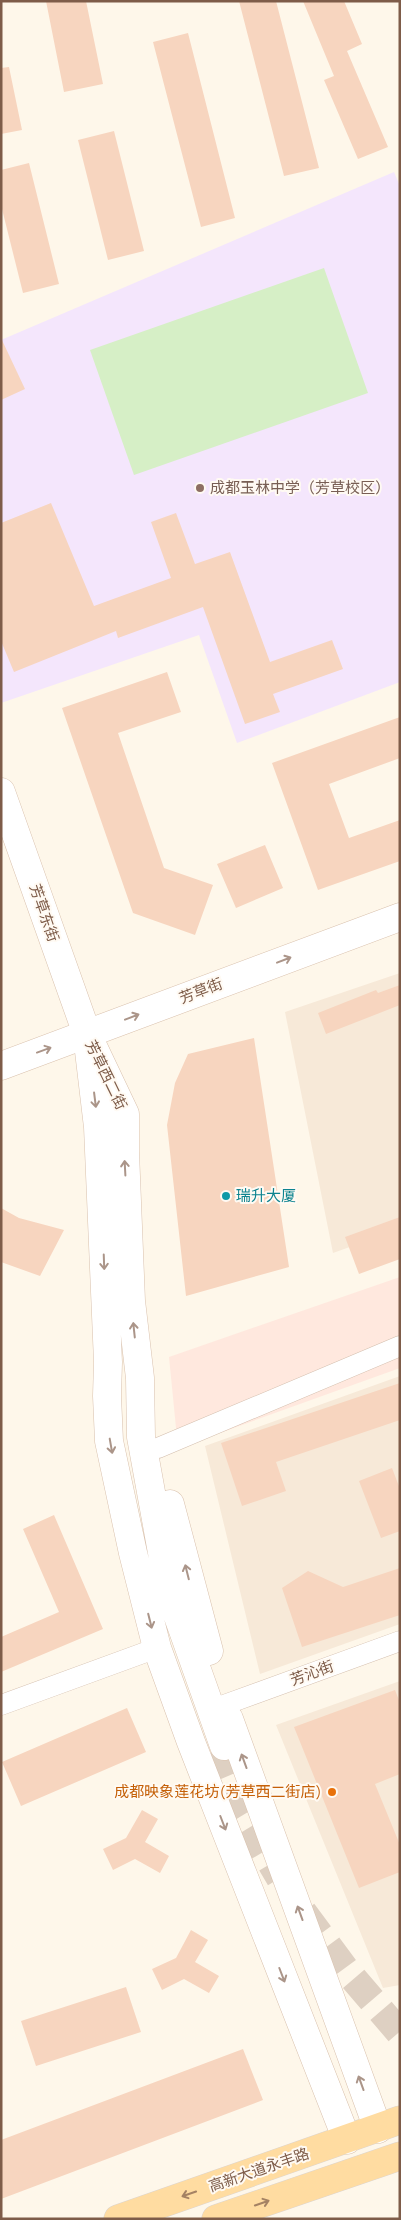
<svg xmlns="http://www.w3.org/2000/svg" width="401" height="2220" viewBox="0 0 401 2220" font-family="Manrope,'Noto Sans SC',sans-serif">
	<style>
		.residential { fill: #f7e9d8 }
		.commercial { fill: #ffe8de }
		.education { fill: #f4e6fc }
		.green { fill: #d6efc6 }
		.building { fill: #f7d5bf }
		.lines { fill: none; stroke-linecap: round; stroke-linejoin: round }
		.secondary-tunnel { stroke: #ded0c2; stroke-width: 28; stroke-dasharray: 28 14; stroke-linecap: butt }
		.street-casing { stroke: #d3bead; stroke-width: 21 }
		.secondary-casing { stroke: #d9c1ad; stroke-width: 29 }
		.primary-casing { stroke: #ddd5d0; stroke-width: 29 }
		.street { stroke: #fff; stroke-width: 20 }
		.secondary { stroke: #fff; stroke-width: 28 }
		.primary { stroke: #ffdca1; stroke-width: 28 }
		.oneway { stroke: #ab9589 }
		.oneway2 { stroke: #a58263 }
		.education-dot { fill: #8d6e63; stroke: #fffaf3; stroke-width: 2 }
		.culture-dot { fill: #0f9aa8; stroke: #fffaf3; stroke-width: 2 }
		.food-dot { fill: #e8710a; stroke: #fffaf3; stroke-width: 2 }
		.labels { text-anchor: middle; stroke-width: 4; stroke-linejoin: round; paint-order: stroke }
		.education-label { font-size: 15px; fill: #785e54; stroke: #fffaf3; text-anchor: start }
		.street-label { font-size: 15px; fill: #7e5c49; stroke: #fffaf3 }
		.culture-label { font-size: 15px; fill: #0d838f; stroke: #fffaf3; text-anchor: start }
		.food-label { font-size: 15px; fill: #c56008; stroke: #fffaf3; text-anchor: end }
	</style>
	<rect width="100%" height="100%" fill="#fef7ea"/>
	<path class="residential" d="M400,973v256l-67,24 -48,-241z
		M400,1376v248l-140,50 -55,-228z
		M400,1681v304l-17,3 -107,-263z"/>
	<path class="commercial" d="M400,1277v91l-222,80 -9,-91z"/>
	<path class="education" d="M394,172l6,14v496l-163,61 -38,-108 -198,68v-363z"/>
	<path class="green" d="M324,268l44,125 -234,82 -44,-125z"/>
	<path class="building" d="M46,1h40l17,83 -39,8z
		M239,1h37l43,167 -35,8z
		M303,1h41l18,43 -15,7 41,96 -30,12 -34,-79 10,-4z
		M188,33l47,185 -34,9 -48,-185z
		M9,67l13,63 -21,4v-66z
		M114,131l30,120 -36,9 -30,-120z
		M29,163l30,121 -36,9 -22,-88v-35z
		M1,338l24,51 -24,11z
		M51,503l43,103 77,-28 -20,-56 25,-9 19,51 35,-12 40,110 62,-22 11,29 -70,25 7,18 -35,12 -42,-117 -85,31 -2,-7 -102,41 -13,-31v-118z
		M167,672l14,40 -63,21 46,135 49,17 -18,50 -62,-22 -71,-205z
		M400,717v41l-71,26 20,54 51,-18v41l-82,29 -46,-127z
		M265,845l18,43 -47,20 -19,-44z
		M400,985v20l-74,29 -8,-21 58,-23 2,3z
		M254,1038l35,229 -103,29 -19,-171 8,-42 13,-29z
		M1,1208l18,10 45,12 -24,46 -39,-14z
		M400,1217v42l-41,15 -14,-37z
		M400,1383v37l-124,42 10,29 -44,15 -21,-63z
		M392,1468l8,21v42l-19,7 -22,-57z
		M54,1515l49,114 -102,43v-35l58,-25 -36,-83z
		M400,1568v47l-98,32 -20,-59 26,-17 35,16z
		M395,1690l5,13v71l-25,10 25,61v27l-41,16 -65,-161z
		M127,1708l19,44 -125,54 -19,-44z
		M142,1810l16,9 -13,23 24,14 -9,17 -25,-14 -22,11 -10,-21 23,-11z
		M191,1930l17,10 -13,22 24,14 -10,17 -25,-14 -22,11 -10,-21 24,-11z
		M126,1987l15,45 -105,34 -15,-45z
		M243,2049l20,51 -262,99v-59z"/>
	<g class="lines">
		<path class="secondary-tunnel" d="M213,1752l20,47 47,79
			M303,1912l43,58 54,63"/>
		<defs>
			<path id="street" d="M158,1448l242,-102
				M1,1705l156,-57
				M224,1705l176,-64"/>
			<path id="secondary" d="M1,792l86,242 38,80v38l6,149 9,77 1,59 28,154 55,155
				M87,1034l11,93 10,235 -1,34 2,45 24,112 24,95 34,94 156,398
				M1,1066l399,-149
				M170,1504l39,147
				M229,1719l149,410"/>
			<path id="primary" d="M118,2219l282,-99
				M216,2219l184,-63"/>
		</defs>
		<use href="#street" class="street-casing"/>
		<use href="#secondary" class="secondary-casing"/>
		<use href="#primary" class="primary-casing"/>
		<use href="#street" class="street"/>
		<use href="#secondary" class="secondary"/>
		<use href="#primary" class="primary"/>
	</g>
	<defs><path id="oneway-shaft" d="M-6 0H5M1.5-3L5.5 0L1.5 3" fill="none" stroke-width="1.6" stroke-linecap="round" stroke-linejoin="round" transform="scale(1.25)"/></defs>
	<g class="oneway">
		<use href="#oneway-shaft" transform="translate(284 960) rotate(-21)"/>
		<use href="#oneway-shaft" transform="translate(132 1017) rotate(-21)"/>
		<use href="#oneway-shaft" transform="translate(44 1050) rotate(-20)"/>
		<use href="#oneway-shaft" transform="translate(95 1100) rotate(83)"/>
		<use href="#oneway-shaft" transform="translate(125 1168) rotate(-93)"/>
		<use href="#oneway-shaft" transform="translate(104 1262) rotate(88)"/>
		<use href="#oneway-shaft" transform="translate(134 1330) rotate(-96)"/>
		<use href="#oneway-shaft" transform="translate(111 1446) rotate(80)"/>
		<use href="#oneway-shaft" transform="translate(187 1572) rotate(-104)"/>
		<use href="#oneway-shaft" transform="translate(150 1621) rotate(76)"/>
		<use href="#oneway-shaft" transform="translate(244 1761) rotate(-110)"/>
		<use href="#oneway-shaft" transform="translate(223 1823) rotate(69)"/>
		<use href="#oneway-shaft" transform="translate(300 1913) rotate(-110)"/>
		<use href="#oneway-shaft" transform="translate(282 1975) rotate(69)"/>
		<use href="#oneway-shaft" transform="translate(361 2083) rotate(-110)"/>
	</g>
	<g class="oneway2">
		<use href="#oneway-shaft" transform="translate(189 2194) rotate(161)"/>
		<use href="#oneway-shaft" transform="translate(262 2203) rotate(-19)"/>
	</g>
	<circle class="education-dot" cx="200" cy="488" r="5"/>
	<circle class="culture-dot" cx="226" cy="1196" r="5"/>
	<circle class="food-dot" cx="332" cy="1792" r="5"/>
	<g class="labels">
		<g class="education-label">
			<text x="210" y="493">成都玉林中学（芳草校区）</text>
		</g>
		<g class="street-label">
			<text transform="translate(44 913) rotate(71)" y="5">芳草东街</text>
			<text transform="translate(201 991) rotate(-21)" y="5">芳草街</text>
			<text transform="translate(106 1075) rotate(64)" y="5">芳草西二街</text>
			<text transform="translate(312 1673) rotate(-20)" y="5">芳沁街</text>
			<text transform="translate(259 2170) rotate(-19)" y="5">高新大道永丰路</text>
		</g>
		<g class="culture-label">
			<text x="236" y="1201">瑞升大厦</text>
		</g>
		<g class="food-label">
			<text x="322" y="1797">成都映象莲花坊(芳草西二街店)</text>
		</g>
	</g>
	<rect width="401" height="2220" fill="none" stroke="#7e5c49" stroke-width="5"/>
</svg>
